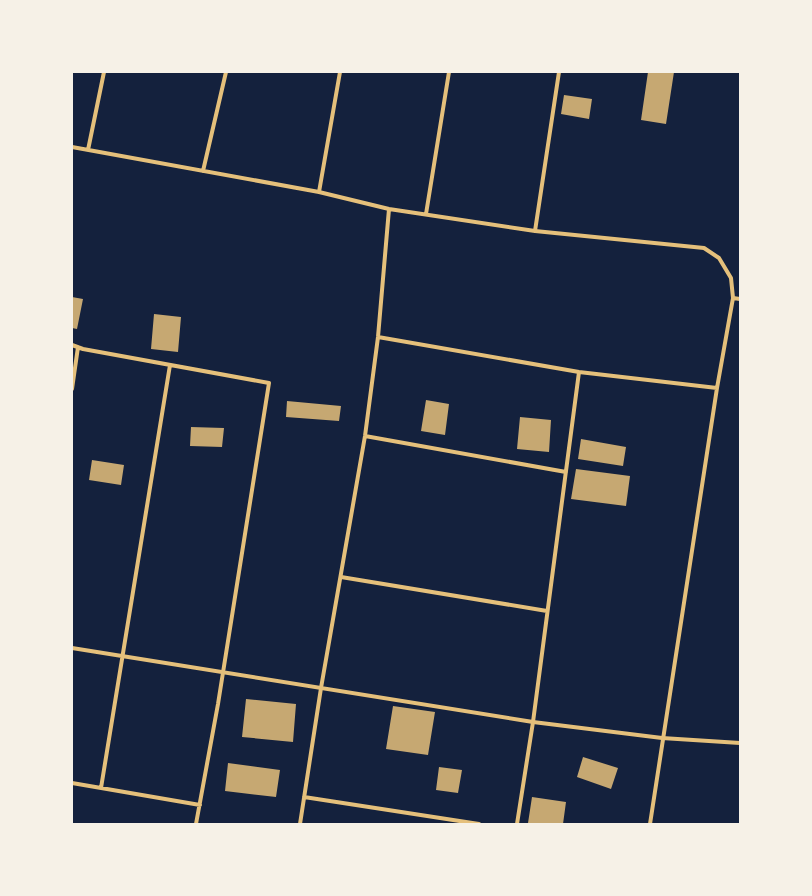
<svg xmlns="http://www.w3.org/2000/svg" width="812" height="896" viewBox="0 0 812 896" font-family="Montserrat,sans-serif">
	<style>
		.building { fill: #c6a872 }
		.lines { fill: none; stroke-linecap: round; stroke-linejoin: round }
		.minor { stroke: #e5c07b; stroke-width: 4 }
	</style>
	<rect width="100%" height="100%" fill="#14213d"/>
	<path class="building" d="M648,72h26l-8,52 -25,-4z
		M564,95l28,4 -3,20 -28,-5z
		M72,297l11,2 -6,30 -5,-1z
		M154,314l27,3 -3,35 -27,-3z
		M426,400l23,4 -4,31 -24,-4z
		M287,401l54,5 -2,15 -53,-4z
		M520,417l31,3 -2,32 -32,-3z
		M191,427l33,1 -2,19 -32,-1z
		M581,439l45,8 -3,19 -45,-7z
		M92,460l32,5 -3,20 -32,-5z
		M576,469l54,7 -4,30 -55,-7z
		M246,699l50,5 -3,38 -51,-5z
		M393,706l42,6 -7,43 -42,-6z
		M583,757l35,11 -7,21 -34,-12z
		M228,763l52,7 -4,27 -51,-6z
		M439,767l23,3 -4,23 -22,-3z
		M532,797l34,5 -3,22 -35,-1z"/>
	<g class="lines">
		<path class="minor" d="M72,147l247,45 70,17 146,22 169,17 15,10 12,20 2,20 -16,90 -67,436
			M88,150l16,-78
			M203,171l23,-99
			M319,192l21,-120
			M426,214l23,-142
			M535,231l24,-159
			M733,298l7,1
			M378,337l201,35 138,16
			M72,345l11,4 186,34 -51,321 -22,120
			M72,389l6,-42
			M365,436l201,36
			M341,577l206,34
			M72,648l461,74 129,16 78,5
			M72,783l128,22
			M101,788l69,-423
			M304,797l175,27
			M300,824l21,-136 44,-252 13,-99 11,-128
			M517,824l16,-102 46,-350"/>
	</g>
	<rect width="812" height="896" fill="none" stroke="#f6f1e7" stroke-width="146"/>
</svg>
